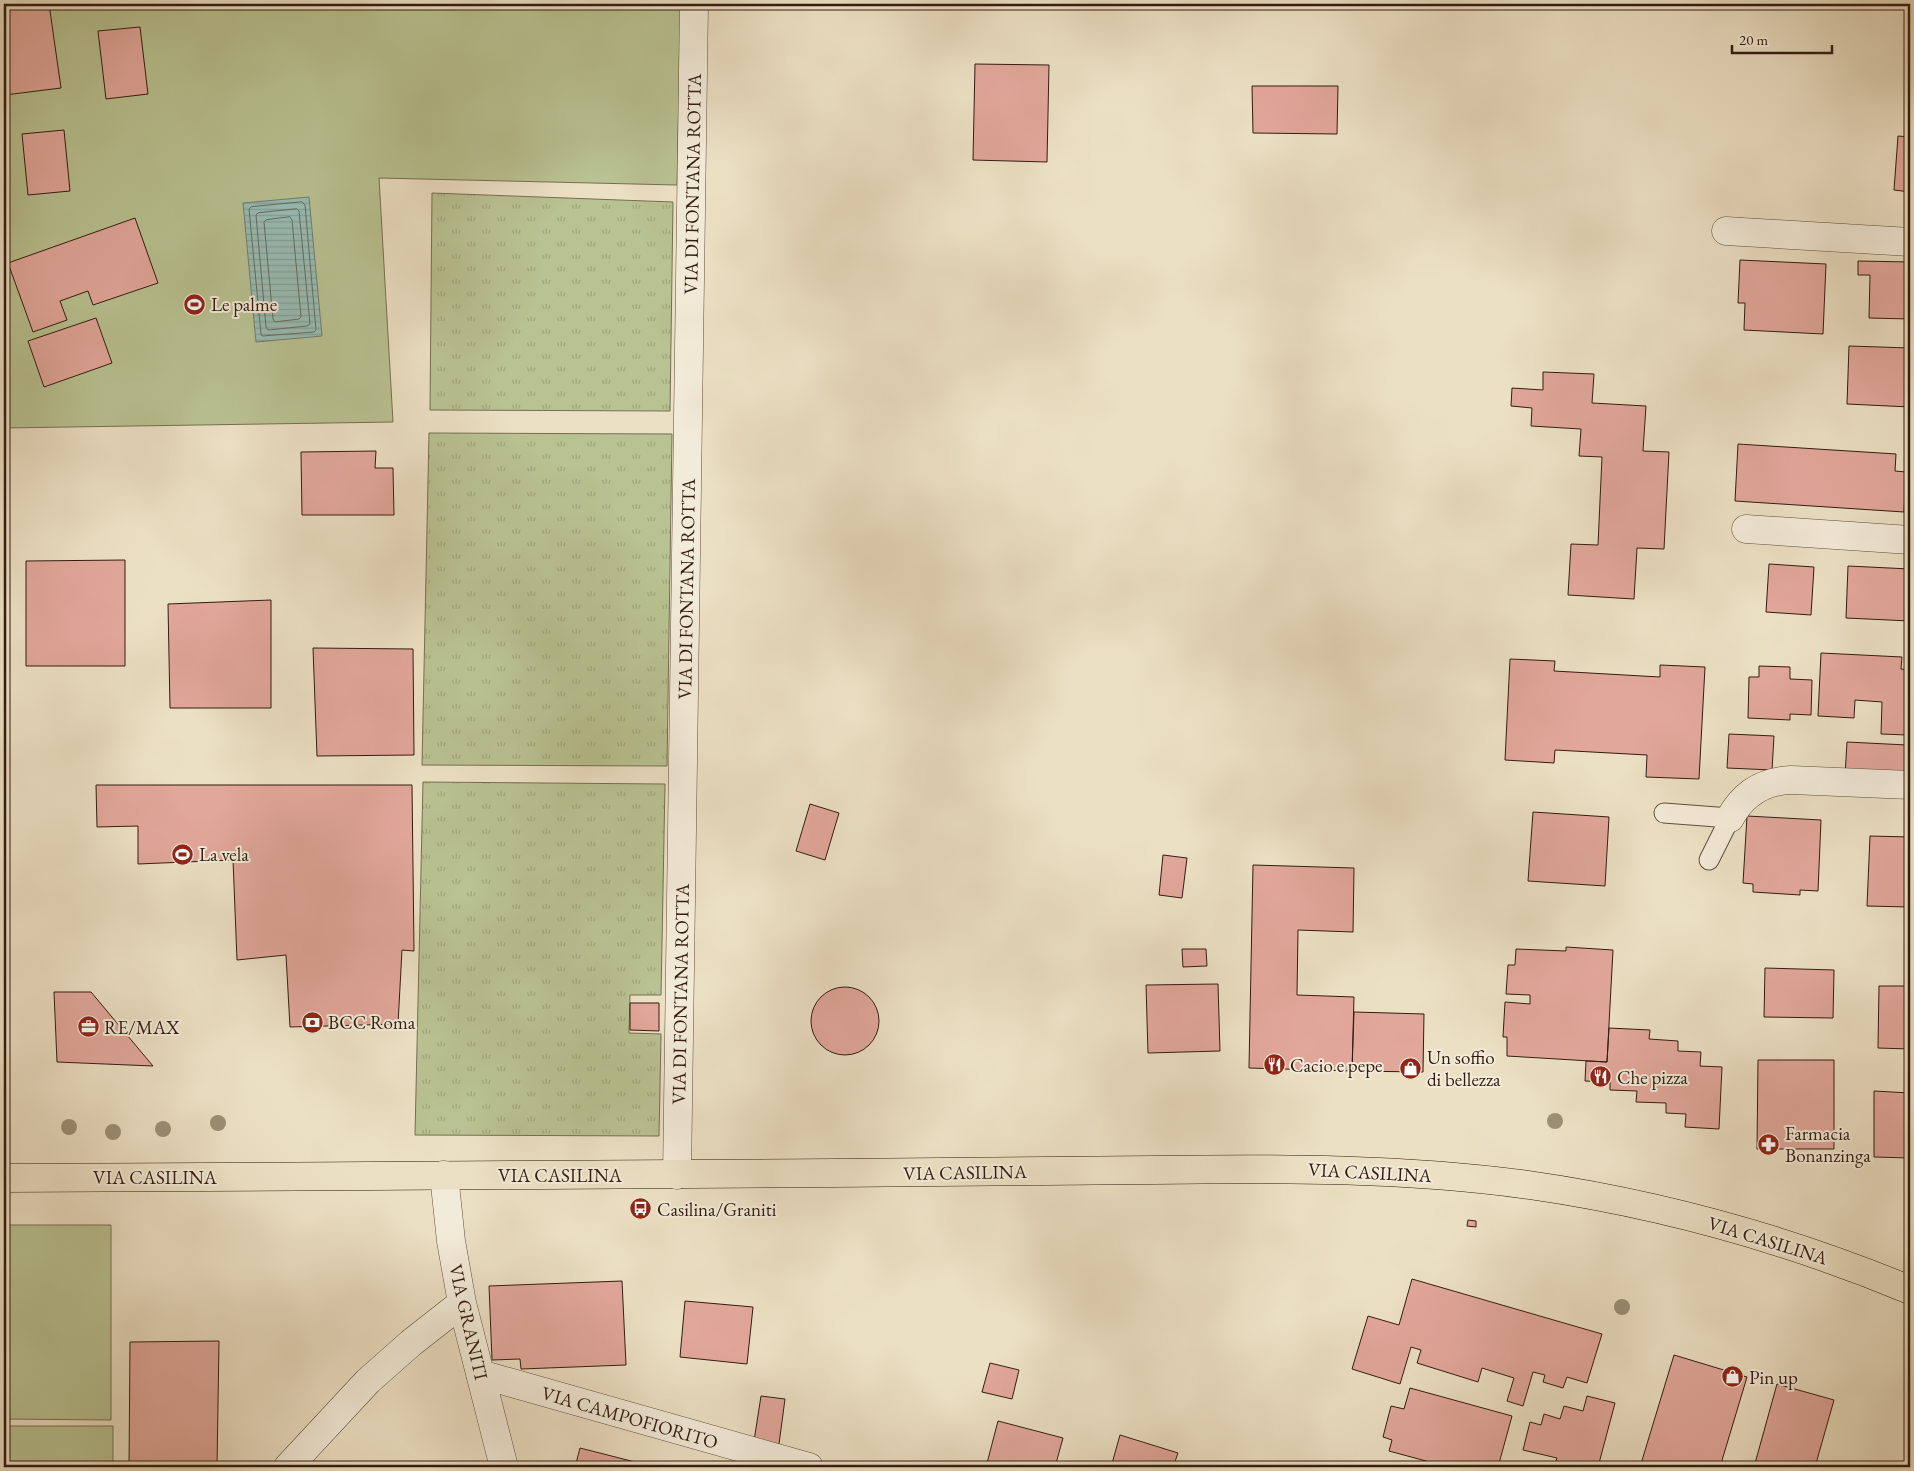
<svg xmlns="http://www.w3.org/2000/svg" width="1914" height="1471" viewBox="0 0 1914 1471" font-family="'EB Garamond',serif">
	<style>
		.grass { fill: url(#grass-tufts); stroke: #766f50 }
		.pitch { fill: #b9c292; stroke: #766f50 }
		.water { fill: url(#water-rules); stroke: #707d73 }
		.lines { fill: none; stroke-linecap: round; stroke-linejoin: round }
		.shore { stroke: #666c62; stroke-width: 1 }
		.building { fill: #e2a79b; stroke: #321c0f }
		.lane-casing { stroke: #604d3c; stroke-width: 21 }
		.street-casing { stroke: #604d3c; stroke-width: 29 }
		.primary-casing { stroke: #321c0f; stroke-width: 29 }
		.lane { stroke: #f3ebd9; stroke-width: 19 }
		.street { stroke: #f3ebd9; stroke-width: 28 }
		.primary { stroke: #ece0c4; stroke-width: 28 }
		.tree { fill: #9c9076 }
		.labels { text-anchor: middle; stroke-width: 4; stroke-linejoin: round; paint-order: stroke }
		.street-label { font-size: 19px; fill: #321c0f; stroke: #f3ebd9 }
		.poi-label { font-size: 19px; fill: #321c0f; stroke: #f3ebd9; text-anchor: start }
	</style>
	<defs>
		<pattern id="grass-tufts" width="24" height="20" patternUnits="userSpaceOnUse" patternTransform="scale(1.25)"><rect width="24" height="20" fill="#b9c292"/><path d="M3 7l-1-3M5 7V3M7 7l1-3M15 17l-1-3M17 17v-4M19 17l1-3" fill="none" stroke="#a0a67d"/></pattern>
		<pattern id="water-rules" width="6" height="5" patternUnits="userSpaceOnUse" patternTransform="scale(1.25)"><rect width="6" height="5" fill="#99bdb5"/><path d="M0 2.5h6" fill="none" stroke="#84a29a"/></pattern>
	</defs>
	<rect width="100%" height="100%" fill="#ece0c4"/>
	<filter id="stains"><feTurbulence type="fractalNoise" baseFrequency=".004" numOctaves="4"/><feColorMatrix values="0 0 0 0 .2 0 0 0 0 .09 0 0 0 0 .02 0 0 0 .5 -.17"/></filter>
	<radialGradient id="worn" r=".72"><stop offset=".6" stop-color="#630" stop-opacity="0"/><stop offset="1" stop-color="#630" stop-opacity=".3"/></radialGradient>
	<path class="grass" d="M432,193l241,9 -3,209 -240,-1z
		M429,433l243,1 -5,332 -245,-1z
		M423,782l242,2 -4,211h-31l-1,38 32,1 -2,102 -244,-1z"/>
	<path class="pitch" d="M4,4h677l-4,181 -298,-7 14,244 -389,6z
		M4,1225h107v195l-107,-1z
		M4,1426h109v41h-109z"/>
	<path class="water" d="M309,197l13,139 -66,6 -13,-139z"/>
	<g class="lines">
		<path class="shore" d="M302,202l3,3 11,125 -2,2 -52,4 -1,-2 -12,-125 2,-2z
			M297,209l2,2 11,113 -3,2 -39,4 -2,-3 -10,-112 2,-2z
			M290,217l2,3 9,97 -2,2 -24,3 -2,-3 -9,-97 2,-2z"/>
	</g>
	<path class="building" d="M4,4h45l12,84 -56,7z
		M140,27l8,67 -42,5 -8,-68z
		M975,64l74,1 -2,97 -74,-2z
		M1252,86h86l-1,48 -84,-1z
		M64,130l6,61 -42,4 -6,-61z
		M1898,136l12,1v55l-16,-2z
		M135,218l23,65 -65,22 -5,-14 -28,10 7,19 -34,12 -25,-69z
		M1740,260l86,4 -3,70 -79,-4 1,-27h-7z
		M1858,261l52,1v57l-41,-1 1,-43h-12z
		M96,318l16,45 -68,24 -16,-46z
		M1849,346l61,2v59l-63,-3z
		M1543,372l51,2 -2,29 54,3 -3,45 26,1 -5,97 -27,-1 -3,51 -66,-4 3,-51 27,1 4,-88 -23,-1 2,-27 -50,-3 1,-18 -21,-2 1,-18 31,2z
		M1738,444l158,10 -1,17 11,1 -2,40 -169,-11z
		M376,451l-1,17h18l1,47h-92l-1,-63z
		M125,560v106h-99v-105z
		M1769,564l45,3 -3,48 -45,-3z
		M1848,566l62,3v52l-64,-3z
		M271,600v108h-101l-2,-104z
		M313,648l100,1 1,106 -97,1z
		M1821,653l81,4 -1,12 9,1v109l-65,-3 2,-34 60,3v-10l-26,-1 1,-32 -27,-2 -1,18 -36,-2z
		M1510,659l45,2 -1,10 106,6v-12l45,2 -6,112 -53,-2 1,-22 -92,-5 -1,13 -49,-3z
		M1759,666l31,1v12l22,1 -1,35 -21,-1v6l-42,-2 1,-41h10z
		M1729,734l45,2 -2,34 -45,-2z
		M96,785h316l2,166 -12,-1 -4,74 -108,3 -4,-72 -49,5 -4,-100 -95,4v-38l-41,1z
		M810,804l29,9 -14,47 -29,-9z
		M1533,812l76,5 -4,69 -77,-5z
		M1747,816l74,4 -3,71 -18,-1v5l-47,-3v-8l-10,-1z
		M1870,836l40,1v70l-43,-1z
		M1163,855l24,3 -5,40 -23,-3z
		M1253,865l101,3 -1,64 -55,-2 -1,65 57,2 -2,74 -103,-3z
		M4,898l3,34h-3z
		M1566,947l47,3 -6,112 -100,-6v-19h-4l2,-35 25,2v-9l-24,-1 2,-29h7l1,-16 50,2z
		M1182,949h24l1,17 -24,1z
		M1765,968l69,2 -1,48 -69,-1z
		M1218,984l2,67 -72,2 -2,-68z
		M1879,986h31v63l-32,-1z
		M811 1021a34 34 0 1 1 68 0a34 34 0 1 1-68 0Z
		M54,992h37l62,74 -96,-4z
		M630,1003h29v28l-29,-1z
		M1354,1012l70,2 -1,58 -71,-1z
		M1609,1028l41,2 -1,9 29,2v10l23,1 -1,14 22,1 -3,62 -34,-2 1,-13 -20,-1v-10l-30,-1 1,-11 -27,-1v-8l-25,-1 1,-20 21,1z
		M1758,1060h76v89h-77z
		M1874,1091l36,2v65l-36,-1z
		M1468,1220l8,1v6l-9,-1z
		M1412,1279l190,55 -15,49 -20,-6 -4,11 -20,-6 2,-7 -12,-3 -10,34 -16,-5 7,-23 -32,-10 -4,14 -61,-19 4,-13 -10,-3 -11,37 -48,-15 16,-53 31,9z
		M622,1281l4,84 -105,4 -1,-10 -28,1 -3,-74z
		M685,1301l68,6 -6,57 -67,-7z
		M219,1341l-2,126h-88l1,-125z
		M1674,1355l73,22 -27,90h-80z
		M990,1363l29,7 -7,29 -30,-7z
		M1777,1384l57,16 -19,67h-61z
		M1410,1388l102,28 -14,51h-50l-59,-16 3,-11 -9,-3 8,-31 13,3z
		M761,1396l24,3 -6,45 -25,-3z
		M1587,1396l28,7 -17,64h-44l3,-9 -34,-8 7,-28 11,3 3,-11 16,5 4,-13 19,5z
		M998,1421l65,17 -8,29h-69z
		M1120,1435l58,18 -5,14h-62z
		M1910,1439v28h-7z
		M580,1448l59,15 -1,4h-63z
		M1226,1462l21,5h-22z"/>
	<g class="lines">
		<defs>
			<path id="lane" d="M1664,813l66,5 -21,42"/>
			<path id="street" d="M1726,231l184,11
				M1746,529l164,11
				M1730,818c13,-24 33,-37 61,-38l119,5
				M444,1175l7,66 11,62 42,164
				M677,1175l17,-1171
				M480,1374l329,93
				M288,1467l80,-86 43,-38 51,-40"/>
			<path id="primary" d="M4,1178c277,-2 554,-2 831,-5 106,-1 212,-2 318,-3 126,-2 252,-2 376,15 132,19 258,54 381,105"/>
		</defs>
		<use href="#lane" class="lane-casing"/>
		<use href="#street" class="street-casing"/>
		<use href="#primary" class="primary-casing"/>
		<use href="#lane" class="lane"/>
		<use href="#street" class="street"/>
		<use href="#primary" class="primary"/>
	</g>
	<g class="tree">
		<circle cx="1555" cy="1121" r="8"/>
		<circle cx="218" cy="1123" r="8"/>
		<circle cx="69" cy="1127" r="8"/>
		<circle cx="163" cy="1129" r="8"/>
		<circle cx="113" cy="1132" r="8"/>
		<circle cx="1622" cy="1307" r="8"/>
	</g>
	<defs>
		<symbol id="stadium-disc" viewBox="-11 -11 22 22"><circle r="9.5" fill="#8f2418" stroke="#f3ebd9"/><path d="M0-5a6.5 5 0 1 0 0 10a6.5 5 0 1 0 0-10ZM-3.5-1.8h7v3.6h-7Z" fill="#fff"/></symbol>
		<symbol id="bank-disc" viewBox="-11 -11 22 22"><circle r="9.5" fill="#8f2418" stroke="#f3ebd9"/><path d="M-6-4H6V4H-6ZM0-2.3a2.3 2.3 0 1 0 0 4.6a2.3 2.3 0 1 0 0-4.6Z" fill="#fff"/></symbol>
		<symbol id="office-disc" viewBox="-11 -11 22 22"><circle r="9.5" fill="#8f2418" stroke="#f3ebd9"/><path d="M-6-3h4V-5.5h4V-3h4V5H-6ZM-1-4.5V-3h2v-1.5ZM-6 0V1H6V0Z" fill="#fff"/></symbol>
		<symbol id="restaurant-disc" viewBox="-11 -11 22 22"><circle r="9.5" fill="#8f2418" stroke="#f3ebd9"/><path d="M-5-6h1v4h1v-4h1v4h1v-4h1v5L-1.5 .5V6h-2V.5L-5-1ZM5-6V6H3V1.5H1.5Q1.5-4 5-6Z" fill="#fff"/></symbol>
		<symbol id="shop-disc" viewBox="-11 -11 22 22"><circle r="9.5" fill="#8f2418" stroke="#f3ebd9"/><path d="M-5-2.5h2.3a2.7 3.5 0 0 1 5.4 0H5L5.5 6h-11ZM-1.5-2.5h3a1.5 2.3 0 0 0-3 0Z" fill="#fff"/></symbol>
		<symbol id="pharmacy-disc" viewBox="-11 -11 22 22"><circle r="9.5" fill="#8f2418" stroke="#f3ebd9"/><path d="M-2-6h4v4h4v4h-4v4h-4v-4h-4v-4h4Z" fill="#fff"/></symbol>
		<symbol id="bus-disc" viewBox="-11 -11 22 22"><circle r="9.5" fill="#8f2418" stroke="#f3ebd9"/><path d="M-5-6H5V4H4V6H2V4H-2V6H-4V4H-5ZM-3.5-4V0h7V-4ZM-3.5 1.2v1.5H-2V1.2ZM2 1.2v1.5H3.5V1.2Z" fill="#fff"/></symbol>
	</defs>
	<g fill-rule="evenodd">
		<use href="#stadium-disc" x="182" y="292" width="25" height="25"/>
		<use href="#stadium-disc" x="170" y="842" width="25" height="25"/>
		<use href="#bank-disc" x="300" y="1010" width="25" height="25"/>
		<use href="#office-disc" x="76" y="1014" width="25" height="25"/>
		<use href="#restaurant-disc" x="1262" y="1052" width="25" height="25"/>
		<use href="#shop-disc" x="1398" y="1056" width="25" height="25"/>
		<use href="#restaurant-disc" x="1588" y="1064" width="25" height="25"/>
		<use href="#pharmacy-disc" x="1756" y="1132" width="25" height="25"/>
		<use href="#bus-disc" x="628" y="1196" width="25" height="25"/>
		<use href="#shop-disc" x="1720" y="1364" width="25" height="25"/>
	</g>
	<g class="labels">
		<g class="street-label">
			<text transform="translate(692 184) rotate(-89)" y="7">VIA DI FONTANA ROTTA</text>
			<text transform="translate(686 589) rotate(-89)" y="7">VIA DI FONTANA ROTTA</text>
			<text transform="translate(680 994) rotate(-89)" y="7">VIA DI FONTANA ROTTA</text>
			<text transform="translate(965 1172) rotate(-1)" y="7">VIA CASILINA</text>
			<text transform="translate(1370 1172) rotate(3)" y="7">VIA CASILINA</text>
			<text x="560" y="1182">VIA CASILINA</text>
			<text x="155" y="1184">VIA CASILINA</text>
			<text transform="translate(1768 1240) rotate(17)" y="7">VIA CASILINA</text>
			<text transform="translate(469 1322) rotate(77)" y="7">VIA GRANITI</text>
			<text transform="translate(630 1417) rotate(16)" y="7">VIA CAMPOFIORITO</text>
		</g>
		<g class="poi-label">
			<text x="211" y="311">Le palme</text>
			<text x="199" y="861">La vela</text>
			<text x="328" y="1029">BCC Roma</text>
			<text x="104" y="1034">RE/MAX</text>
			<text x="1427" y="1064">Un soffio<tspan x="1427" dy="22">di bellezza</tspan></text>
			<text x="1290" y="1072">Cacio e pepe</text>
			<text x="1617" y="1084">Che pizza</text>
			<text x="1785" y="1140">Farmacia<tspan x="1785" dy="22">Bonanzinga</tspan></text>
			<text x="657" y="1216">Casilina/Graniti</text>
			<text x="1749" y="1384">Pin up</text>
		</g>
	</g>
	<rect width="1914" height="1471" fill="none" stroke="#ece0c4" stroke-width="20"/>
	<rect x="5" y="5" width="1904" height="1461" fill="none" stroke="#321c0f" stroke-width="2.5"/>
	<rect x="10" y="10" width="1894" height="1451" fill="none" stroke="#321c0f"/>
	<path d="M1732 45v8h100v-8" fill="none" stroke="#321c0f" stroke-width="2.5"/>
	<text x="1739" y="45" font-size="15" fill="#321c0f" stroke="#f3ebd9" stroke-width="4" paint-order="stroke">20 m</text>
	<rect width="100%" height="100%" filter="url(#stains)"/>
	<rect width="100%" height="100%" fill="url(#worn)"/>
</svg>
